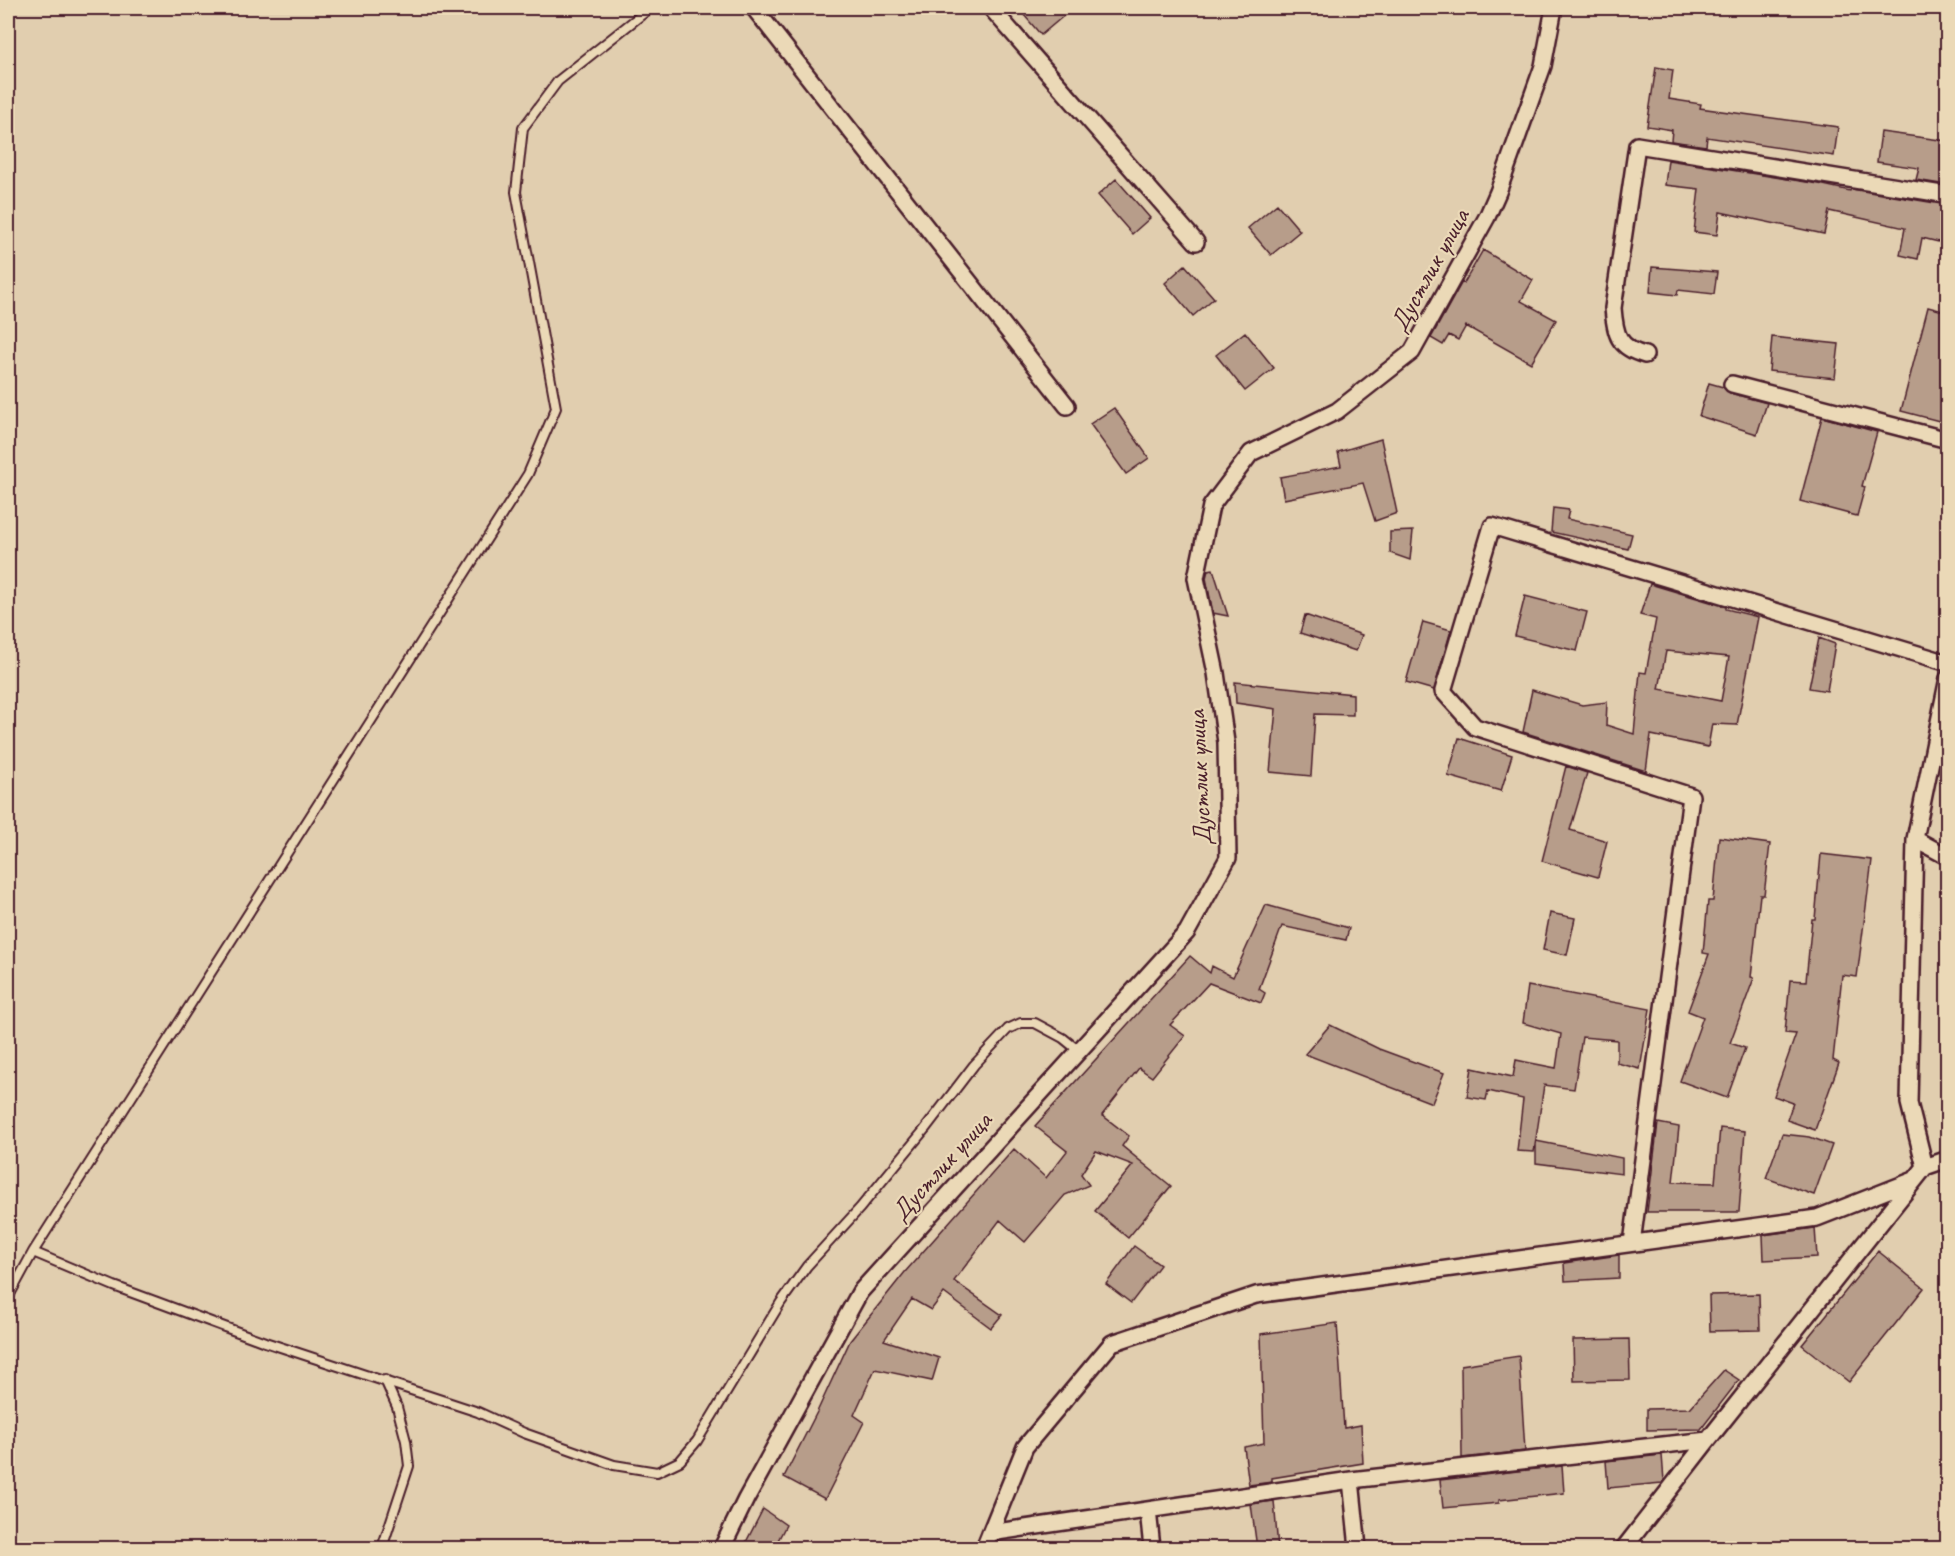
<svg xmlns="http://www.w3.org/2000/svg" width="1955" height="1556" viewBox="0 0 1955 1556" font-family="Caveat,sans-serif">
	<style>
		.building { fill: #b79d8a; stroke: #4a1f2b; stroke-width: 1.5; fill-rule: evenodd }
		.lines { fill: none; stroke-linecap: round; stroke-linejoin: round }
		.lane-casing { stroke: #4a1f2b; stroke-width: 12 }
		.street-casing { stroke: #4a1f2b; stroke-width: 20 }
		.lane { stroke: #ebd9b7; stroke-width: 8 }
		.street { stroke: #ebd9b7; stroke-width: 15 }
		.labels { text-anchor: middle; stroke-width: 4.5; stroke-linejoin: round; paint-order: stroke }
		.street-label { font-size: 26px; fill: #4a1f2b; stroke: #ebd9b7 }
	</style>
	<rect width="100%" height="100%" fill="#e1ceaf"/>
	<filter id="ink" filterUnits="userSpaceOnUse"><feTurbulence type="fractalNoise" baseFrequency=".0167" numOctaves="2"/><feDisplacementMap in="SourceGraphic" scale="12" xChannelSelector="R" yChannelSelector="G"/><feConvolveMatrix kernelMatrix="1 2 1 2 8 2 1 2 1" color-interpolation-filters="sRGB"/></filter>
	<g filter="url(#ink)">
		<path class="building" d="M1018,8h55l-32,27z
			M1656,67l17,3 -4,29 32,5 -1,4 138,19 -4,29 -127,-19 -1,9 -35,-5 1,-11 -25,-4z
			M1881,132l66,9v44l-31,-5 3,-12 -42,-6z
			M1668,160l151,24 31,7 1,-2 96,16v39l-25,-6 -4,21 -18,-4 5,-27 -76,-17 -5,23 -104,-22 -3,23 -23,-3 5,-43 -34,-4z
			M1116,179l34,39 -18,16 -34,-39z
			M1277,204l23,27 -29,24 -23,-27z
			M1483,250l50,30 -12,21 35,19 -25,43 -65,-37 -8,14 -9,-5 -6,10 -12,-7 31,-56 2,1z
			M1185,265l29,33 -21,18 -28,-33z
			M1652,267l65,5 -3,22 -36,-4 -1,5 -27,-3z
			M1928,307l19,5v111l-46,-12z
			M1245,332l29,36 -29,23 -29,-36z
			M1772,337l67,7 -4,34 -66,-7z
			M1709,383l14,4 7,6 37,10 -10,31 -58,-18z
			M1114,408l35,50 -23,16 -36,-50z
			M1822,417l55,15 -15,54 3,1 -8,29 -57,-15z
			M1381,439l16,74 -22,8 -12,-38 -79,16 -4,-22 61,-11 -3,-14z
			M1553,508l16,2 -2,9 65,15 -4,15 -77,-17z
			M1413,531l-3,29 -20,-7v-21z
			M1213,569l15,47 -15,-3 -7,-35 2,-8z
			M1650,584l60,18 16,5v2l32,8 -21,108 -25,-1 -4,23 -57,-12 -5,36 -123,-39 9,-42 50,15 25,-3 -1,23 28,9 6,-62 6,1 10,-54 -16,-4zM1666,651l63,6 -8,44 -62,-12z
			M1525,596l62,16 -10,39 -62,-15z
			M1305,615l57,20 -6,16 -56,-18z
			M1423,622l28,8 -17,60 -28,-8z
			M1819,638l16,6 -8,47 -18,-3z
			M1235,682l118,12v21l-38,-1 -4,62 -41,-4 6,-63 -40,-6z
			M1459,738l53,17 -11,36 -53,-15z
			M1566,766l21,7 -17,57 37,11 -9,36 -56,-16z
			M1719,837l51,7 -6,51h-4l-9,82 3,1 -24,65 15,5 -18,50 -47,-17 23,-64 -15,-6 21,-57 -6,-1 5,-52h5z
			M1821,854l51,6 -15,117 -15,-2 -9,85 6,3 -24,67 -28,-10 6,-17 -19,-7 22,-62 -11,-1 5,-53 16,1 6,-62h3z
			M1266,905l83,23 -3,12 -64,-14 -23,63 6,4 -4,10 -52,-20 -39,42 15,11 -33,41 -13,-9 -37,47 27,21 -7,10 49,40 -43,52 -33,-27 38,-46 -37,-14 -15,23 8,11 -24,10 -40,47 -25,-22 -46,61 48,34 -11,13 -47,-35 -13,17 -19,-11 -28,41 55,18 -7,23 -57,-12 -21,46 10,7 -39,77 -41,-22 33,-65 33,-71 55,-69 109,-123 32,29 21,-27 -32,-25 155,-170 20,17 2,-7 21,11z
			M1550,913l25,5 -8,37 -24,-5z
			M1528,986l122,23 -10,60 -23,-6v-23l-35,-3 -8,52 -30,-4 -10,67 -17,-1 6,-52 -35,-8 -2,9 -19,-3 5,-29 41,9 3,-17 40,8 5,-34 -38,-11z
			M1330,1025l49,24 65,24 -12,30 -127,-49z
			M1658,1123l21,4 -6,55 42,1 5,-55 25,3 -6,81h-92z
			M1782,1134l28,3 22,8 -18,50 -48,-17z
			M1536,1141l86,17v16l-86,-11z
			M1815,1228l2,29 -53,3 -1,-25z
			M1134,1246l26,19 -29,38 -25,-19z
			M1878,1251l46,37 -75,94 -47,-37z
			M1619,1255v23l-54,3 -1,-18z
			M1759,1294l1,36 -50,1 -1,-36z
			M1337,1323l7,105 17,-3 2,38 -91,15v4l-23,3 -5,-38 20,-4 -3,-109z
			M1629,1339l1,41 -56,1 -1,-41z
			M1519,1356l6,95 -63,7 -1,-93z
			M1724,1370l15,10 -38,49 -54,1v-21l43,-1z
			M1662,1455l2,26 -2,2 -54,5 -2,-27z
			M1562,1466l2,27 -65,7v3l-56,5 -3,-28z
			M1274,1501l4,47h-21l-6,-44z
			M763,1509l23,16 -12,23h-31z"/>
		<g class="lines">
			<defs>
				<path id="lane" d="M33,1252l81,34 151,56 213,70 46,21 90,32 43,7 23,-11 17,-20 84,-139 26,-36 53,-58 65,-79 49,-64 34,-36 13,-6h14l28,15 16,13
					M8,1298l25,-46 495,-778 28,-66 -40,-216 7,-64 35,-47 92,-73
					M382,1548l27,-82 -3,-25 -9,-34 -12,-27"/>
				<path id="street" d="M754,8l313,398
					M991,8l205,234
					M1645,355c-27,-7 -30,-21 -32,-47l24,-163 311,50
					M1732,384l216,56
					M1915,839l33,18
					M1925,1167l-16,-64 6,-264 33,-161
					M1632,1243l59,-447 -216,-69 -32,-36 49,-165 456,137
					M1148,1510l4,38
					M990,1533l361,-53
					M722,1548l24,-49 114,-207 327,-360 41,-74 -2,-116 -10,-69 -20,-95 15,-72 40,-53 86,-42 75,-59 75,-135 11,-25 45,-126 11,-58
					M984,1548l41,-101 87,-104 144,-48 561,-77 97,-38
					M1358,1548l-7,-68 357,-40
					M1624,1548l84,-108 217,-273 23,-8"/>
			</defs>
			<use href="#lane" class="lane-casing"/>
			<use href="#street" class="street-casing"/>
			<use href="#lane" class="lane"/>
			<use href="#street" class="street"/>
		</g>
	</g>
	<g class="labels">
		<g class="street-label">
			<text transform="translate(1429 270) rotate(-61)" y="9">Дустлик улица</text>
			<text transform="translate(1199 778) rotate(-93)" y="9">Дустлик улица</text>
			<text transform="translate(941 1166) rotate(-48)" y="9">Дустлик улица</text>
		</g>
	</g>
	<rect width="1955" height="1556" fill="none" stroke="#ebd9b7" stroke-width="30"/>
	<rect x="15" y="15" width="1925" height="1526" fill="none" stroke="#4a1f2b" stroke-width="2" filter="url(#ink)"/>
</svg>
